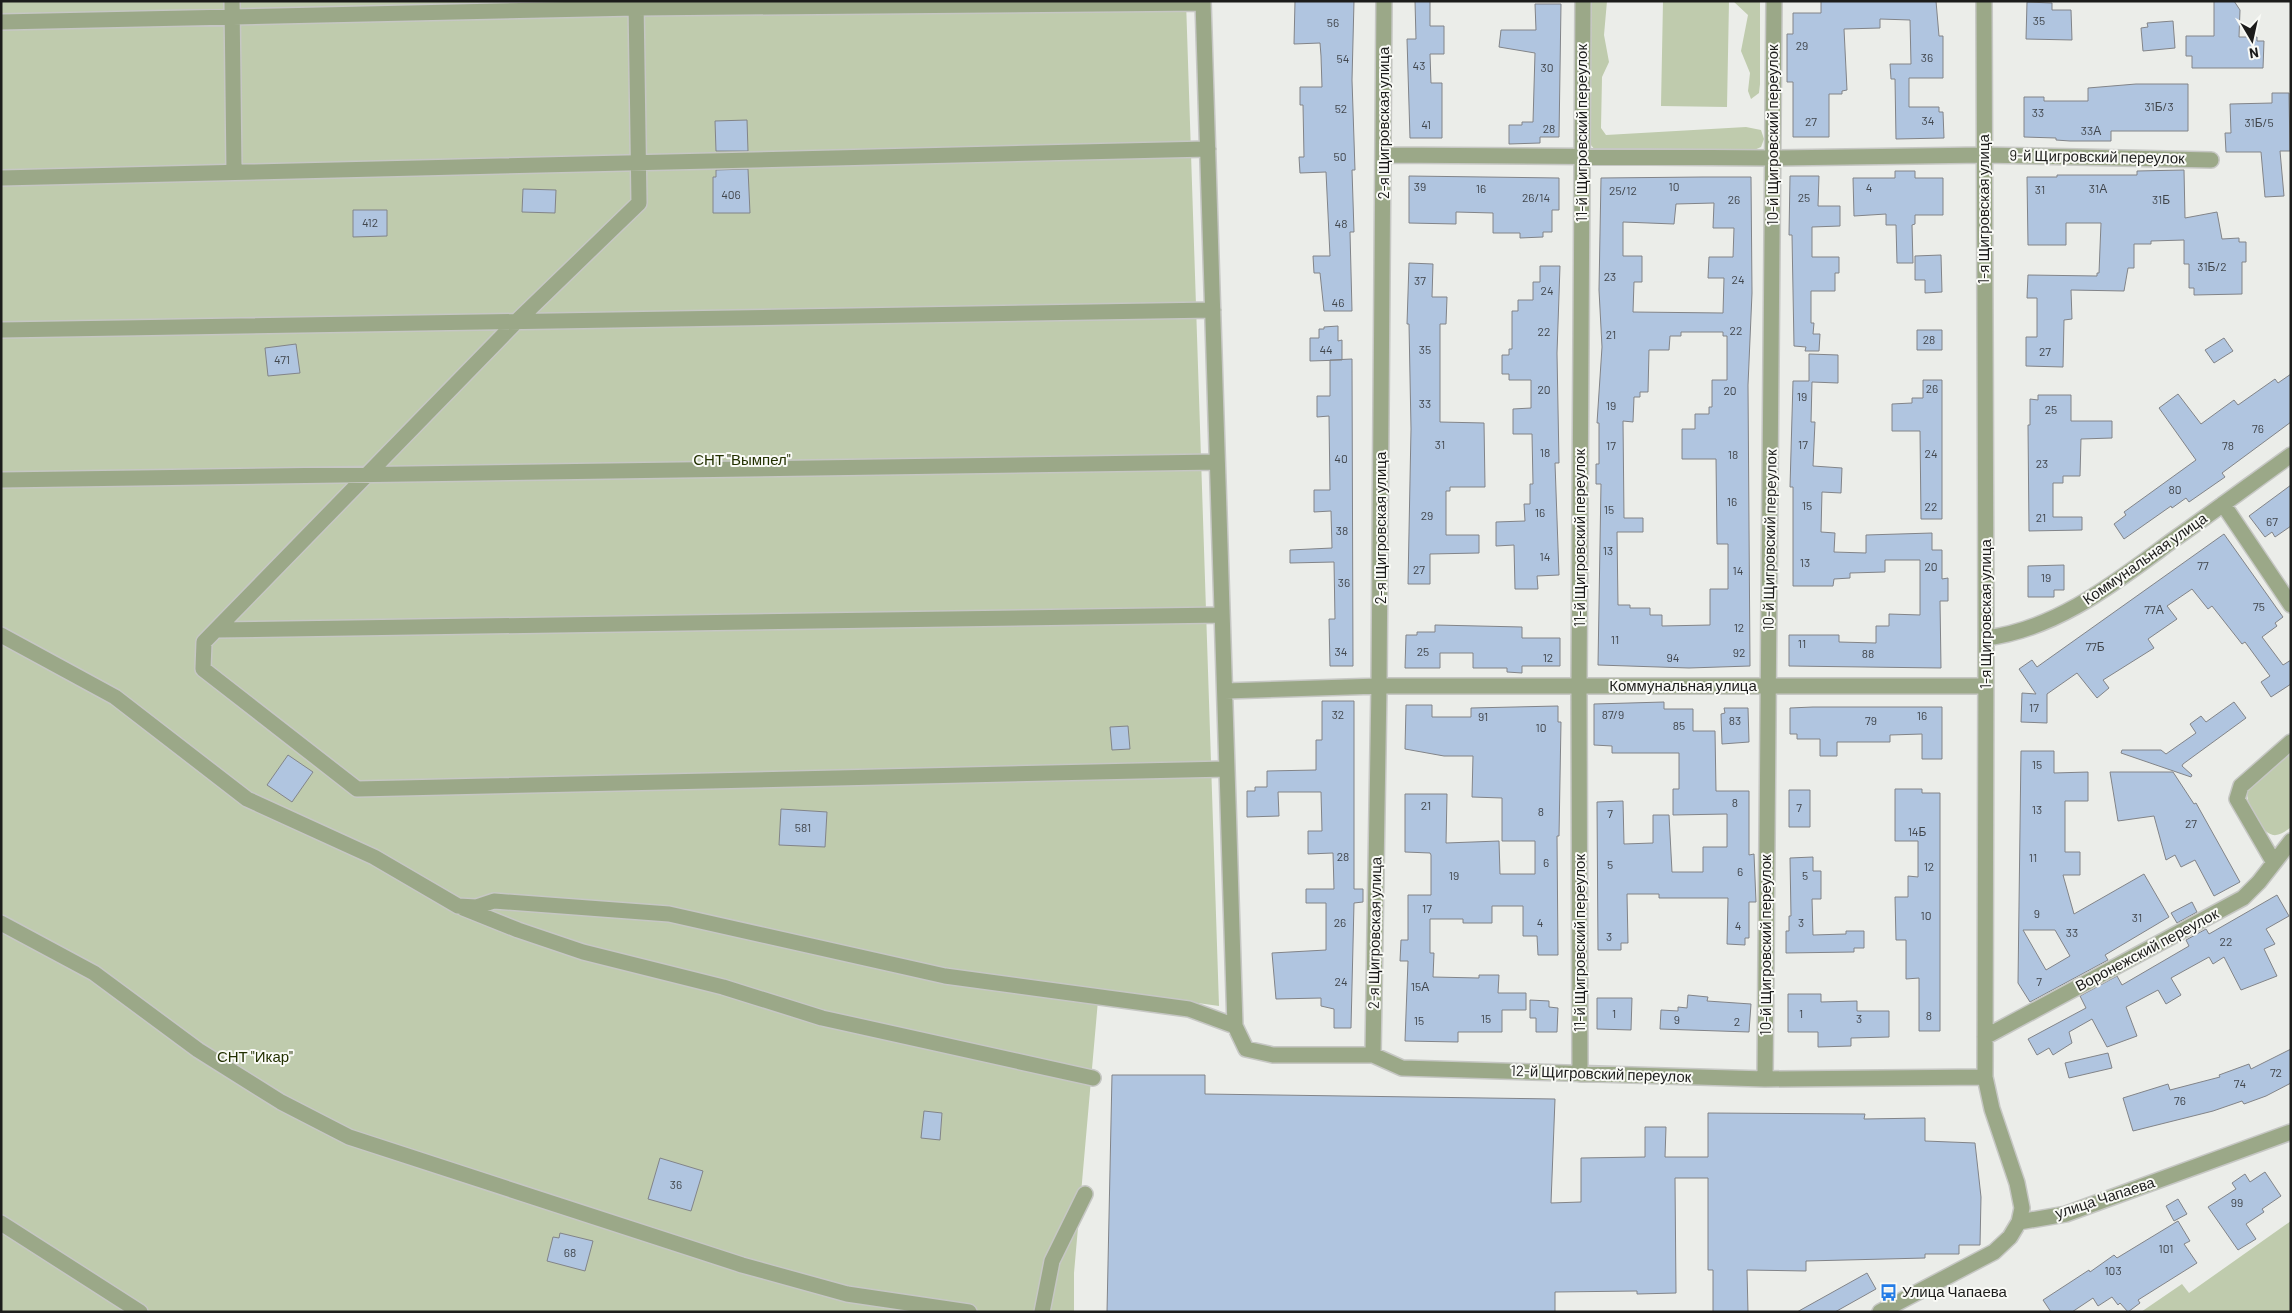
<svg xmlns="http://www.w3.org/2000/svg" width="2292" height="1313" viewBox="0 0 2292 1313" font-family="Barlow,sans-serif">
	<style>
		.green { fill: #bfcbad }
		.building { fill: #b0c5e0; stroke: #828488; fill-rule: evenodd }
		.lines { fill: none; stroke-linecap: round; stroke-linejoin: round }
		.minor-casing { stroke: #c6c7c4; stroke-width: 18 }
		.minor { stroke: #9ba888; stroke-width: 15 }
		.labels { text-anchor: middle; stroke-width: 4; stroke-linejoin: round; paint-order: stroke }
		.number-label { font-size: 12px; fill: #41464c }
		.street-label { font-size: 15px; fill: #1c1c1b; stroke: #f9faf6 }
		.park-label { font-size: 15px; fill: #223000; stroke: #f9faf6 }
		.poi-label { font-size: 15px; fill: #1c1c1b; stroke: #f9faf6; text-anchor: start }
	</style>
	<rect width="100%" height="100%" fill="#ebede9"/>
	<path class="green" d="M1,1h1185l33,1005 -120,-17 -25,284v39h-1073z
		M1588,1h19l-3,34 5,27 -7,15 -1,51 5,7 140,-8 15,3 3,9 -3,8 -9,4 -157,-1 -9,-11z
		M1663,1h66l-2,106 -66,-1z
		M1733,1h27v83l-1,9 -8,6 -3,-8 2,-18 -9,-22 7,-36z
		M2291,752v75c-5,4 -11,9 -18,8 -14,-3 -27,-32 -26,-44z
		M2291,1221v91h-150l41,-28 7,9z"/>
	<path class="building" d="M1295,1h59l-2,79 3,90h-3l2,62h-4l2,79h-28l-4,-38h-6l-1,-17h17l-4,-84 -26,1 -1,-16h5l-1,-52h-3v-18h22l-1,-31 -1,-13 -26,1z
		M1415,1h15v25h14v28h-14l1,29h11v55h-32l-3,-99h9z
		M1821,1h115l3,35h4v42h-34v29h30v5h4l1,26 -48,1 -1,-60h-4l-1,-15h21l-1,-44 -30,-1v9l-36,1 3,61 -5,1v3h-13v43h-36v-55h-6v-48h6v-21h28z
		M2214,1h20l6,9 -1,27h18v4h7l-1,27h-71v-12h-6v-20h28z
		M2027,2l25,1v7h19l1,30 -46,-1z
		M1535,4h26l-2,133h-19v6l-31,1v-19h13v-3h11l2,-69 -36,-6 2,-17h35z
		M2173,21l2,27 -32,3 -2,-23 7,-1 -1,-4z
		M2136,84h52v47h-77v10h-41l-14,-1v-2l-32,-1v-40h20v4h44v-13z
		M2272,93h17l1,58h-10l4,45 -19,1 -4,-45h-35l-1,-19h6l-1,-29 42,-1z
		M747,120l1,31h-32l-1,-30z
		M748,169l2,44h-37v-36h3v-7z
		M2184,170l1,48 32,-6 5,27 17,-1v4h7v20h-4v32l-48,1v-7h-5v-24h-5v-24l-33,1v3h-17v24h-6l-4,23 -53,-1 1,29 -8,1 -1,47 -37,-1v-29h11v-39h-10l1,-23 69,1v-3h2l2,-50h-35v22h-38l-1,-68h30v-2h80v-4z
		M1895,171h20v7h28v37h-28v9l-3,1 1,38h-16l-1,-38h-10v-11l-32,2 -1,-38h42z
		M1409,176l150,2v32h-7v22h-9v5l-23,1v-5h-27v-20l-37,-1v12l-47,-1z
		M1790,176h29l-1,30h22v20l-28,1v30h27v16h-4v18h-24v32h3l-1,11h7l-1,17h-14l1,-4 -12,-1 -2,-111h-3z
		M1703,177h48l1,116 -4,92 2,281 -61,2 -91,-3 3,-181h-5v-20h3v-41h-2l5,-76 -3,-57 2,-112zM1714,203l-1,25h21l-1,29h-24l-1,21h16l-1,35 -90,-1 1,-30h8v-26h-19v-34l51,2 2,-20zM1681,332h42v4h4v44h-15v27h-3v7h-14v15h-13v30h34l1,85h11v45h-18v36l-48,1v-11h-12v-7h-20v-3h-12l-1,-73h26v-14h-19l-1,-97 10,1 1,-25h6v-5h8l1,-42h20l1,-14h11z
		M523,189l33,1 -1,23 -33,-1z
		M353,210h34v26l-34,1z
		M1941,255l1,37 -17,1v-13h-10v-24z
		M1409,263l24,1 -1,33h15l-1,27h-6v98l44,1 1,64h-35v4h-4v44h33v18l-49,1v30h-22l3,-155 -2,-105h-2z
		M1540,266h20l-3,87 2,110h-4l4,112 -22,1 1,13h-23l-1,-44 -18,1v-24l29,-1 -1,-17h6v-20h3l-1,-50h-19v-25l18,-1v-28h-22v-6h-7v-19h7v-6h3v-38h6v-11h15v-18h7z
		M1338,326v15l4,-1v20l-32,1v-23h9v-9h5v-2z
		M1917,330h25v20h-25z
		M2224,338l9,13 -19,12 -9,-13z
		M296,344l4,29 -32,3 -3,-28z
		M1809,354l29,1v28l-26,-1 -1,40h4l-2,44 29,2 -1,25 -19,-1 -1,40 14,1 -1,19 32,1v-18l66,-2v17h10v29l6,-1v23h-8l1,67 -152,-2v-31h50v7l37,1v-17h13v-12l31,1v-55h-35v12l-35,1v5l-16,1 -1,7h-40v-99h-3l3,-106h16z
		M1352,359l1,307h-23l-1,-47h6l-1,-57 -44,1v-13l42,-2 -1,-37 -17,1v-22h16l-1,-74 -12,1v-21h13v-36z
		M2291,374v48l-69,51 3,4 -36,25 -3,-4 -14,10 -1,-2 -47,33 -10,-15 12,-9 -2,-3 72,-52 -37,-52 19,-14 23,30 33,-24 4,5 37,-26 3,4z
		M1923,380h19v139h-21l-1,-88h-28v-27l20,-1v-5h11z
		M2038,395h33v26h41v17l-31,1 -1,37h-17v7h-10v34h29v13l-53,1 -1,-106h2v-26l8,1z
		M2291,485v41l-16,11 -3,-5 -7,5 -16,-21z
		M2224,534l59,83 -8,6 2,3 -15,11 21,28 8,-5v24l-20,13 -10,-15 9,-6 -25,-34 -3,2 -30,-38 -4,3 -16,-20 -25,17 10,13 -29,20 6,9 -51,32 6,8 -12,10 -20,-25 -30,21v29l-26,-1 1,-29 14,1 -17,-25 13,-9 5,7z
		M2064,565v25h-10v7h-26v-31z
		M1435,625l87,2v11h38v28h-38v7l-15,-1v-4h-34v-15h-33v15h-35l1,-33h11v-3h18z
		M1322,701h32v188h9v13l-9,1 -3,125h-17v-19l-13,-3v-8l-45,1 -4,-46 54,-3v-47h-20v-14h28l-1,-36 -25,1v-23h14l-1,-39h-43l1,24 -32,1v-26h8v-4h12v-16l49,-1v-30h6z
		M1664,702v7h29v22h22l1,60h33v64l5,-1 2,48h-7v36h-4v7l-18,-1 1,-46h-69v-4h-32l1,49h-7v7h-23l-1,-148 26,-1 1,43 29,-1v-28h16l3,57h31v-25h24v-33l-54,1v-26h6v-36h-67v-7l-18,-1v-41z
		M2234,702l12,16 -63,46 -1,2 10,9 -1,2 -70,-24 1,-3h39l5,4 30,-21 -6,-9 11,-8 5,6z
		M1406,705h26v12h39v-9l87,-2v16h3l-2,114h-2l1,119h-20l-1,-19h-14v-30h-31v17h-29v-4h-33v34h4l-1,24 46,1v-3h20l-1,18h28v17h-24v22h-44v10l-53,-1 3,-80h-8l1,-21h7v-45h23v-40l-1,-2 -25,-1v-58h42l-1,49 53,-2 1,33h35v-33h-33v-43l-30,-1 1,-41h-29l-39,-7z
		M1813,707h129v52h-20v-25l-32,1v7h-53v14h-17v-17h-23v-5h-7v-26z
		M1724,708h24l1,34 -27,2 -1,-30 4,-1z
		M1128,726l2,23 -18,1 -2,-23z
		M2021,751h33v22l34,-1v29h-23v51h15v23h-17l11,39 70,-40 25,43 -64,38 3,5 -78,42 -12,-19zM2023,930h32l15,26 -24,14z
		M288,755l25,17 -21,30 -25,-17z
		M2110,772h63l21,32 2,-1 44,79 -26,14 -19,-36 -14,7 -6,-12 -9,5 -12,-44 -36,5z
		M1895,789h27v4h18v238h-21v-53l-13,1v-39h-10l-1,-43h13v-21l10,1v-36h-23z
		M1789,790h21v37h-21z
		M781,809l46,3 -2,35 -46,-2z
		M1813,857v14h8v28h-9l1,36 33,-1v-3h18v17h-10v4l-68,1v-22h3v-15h2l-1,-58z
		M2277,895l12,21 -23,13 9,15 -11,5 13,27 -36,14 -17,-33 -11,7 -4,-7 -38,21 10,17 -15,9 -8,-14 -32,17 11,29 -30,11 -15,-28 -23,13 3,11 -19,12 -4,-7 -12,7 -9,-16 58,-31 -6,-12 37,-20 5,9 67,-39 -3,-6 20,-11 3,5z
		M2192,902l5,10 -20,11 -6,-10z
		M1788,994h33v8l36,-1v10h32v26l-38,1v8l-33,1v-15h-30z
		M1688,995l20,2 -1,4 44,3 -2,28 -89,-3 1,-19 17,1v-4l9,1z
		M1597,998h35l-1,32 -34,-1z
		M1530,1000l19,1v6l9,1 -1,24h-21v-14h-6z
		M2291,1049v34l-25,13 -22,8 -2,-3 -29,10 -80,20 -10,-33 45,-14 2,6 50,-13 -1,-2 30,-11 2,5z
		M2108,1053l4,15 -43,10 -4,-15z
		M1112,1075h93v19l350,5 -4,104 30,-1v-44l64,-1v-30h21l-1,30h43v-44l157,1 -1,5 61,-1v23l50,2 6,54 -1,48h-21v9h-34v4l-119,3v10l-59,-1 1,42h-35v-42h-5v-92h-33l1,115 -39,1v-3l-82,1v20h-448z
		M924,1111l18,2 -2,27 -19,-2z
		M660,1158l43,13 -12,40 -43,-12z
		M2265,1172l16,24 -19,13 2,3 -18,12 10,15 -18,11 -30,-43 28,-18 -4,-6 13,-9 5,8z
		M2178,1199l9,15 -13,7 -8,-15z
		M2178,1221l12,20 -6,3 13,19 -59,37 2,3 -12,9 -8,-9 -2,2 -6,-8 -14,9 -5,-8 -21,14h-21l-8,-12 46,-30 1,2 24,-17 3,3z
		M560,1233l33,8 -8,30 -38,-10 6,-24 6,1z
		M1867,1273l9,16 -41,23h-38z"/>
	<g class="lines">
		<defs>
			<path id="minor" d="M232,1l2,171
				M636,1l3,202 -122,118 -313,321 -1,27 154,120 870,-20
				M1203,1l32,1025 11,23 27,6h100l29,13 363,11 220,-2
				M1,22l635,-14 567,-5
				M1384,155l389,3 211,-3 227,5
				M1,178l1207,-29
				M1,330l1212,-20
				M1,480l1216,-18
				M2223,504l68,101
				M216,630l1006,-15
				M1,635l114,62 132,102 127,58 84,49 18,1 18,-6 175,13 276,62 244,33 46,17
				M1986,638c72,-9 131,-57 187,-98 40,-28 79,-57 118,-85
				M1225,691l154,-5h607
				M2273,861l-36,-62 4,-13 50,-44
				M463,908l55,22 65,22 140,35 99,31 271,60
				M1,923l93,50 104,77 83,52 68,35 393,128 105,29 122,18
				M1985,1037l258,-139 16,-16 32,-41
				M1373,1055l6,-369 5,-685
				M1580,1074l-1,-388 4,-685
				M1765,1079l9,-1078
				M2019,1222l47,-8 225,-82
				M1,1223l139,89
				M1042,1312l10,-51 33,-67
				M1880,1312l114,-60 16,-15 9,-15 3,-14 -5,-25 -25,-74 -7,-32 1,-439 -2,-637"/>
		</defs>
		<use href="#minor" class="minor-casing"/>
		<use href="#minor" class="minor"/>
	</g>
	<defs>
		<symbol id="bus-bare" viewBox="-9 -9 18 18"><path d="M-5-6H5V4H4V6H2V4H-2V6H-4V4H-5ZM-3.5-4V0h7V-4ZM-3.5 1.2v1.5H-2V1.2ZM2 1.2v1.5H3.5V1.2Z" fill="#247ce6" stroke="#f9faf6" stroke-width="2.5" paint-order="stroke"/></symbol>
	</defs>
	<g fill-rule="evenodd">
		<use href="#bus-bare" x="1876" y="1280" width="25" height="25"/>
	</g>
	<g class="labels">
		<g class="number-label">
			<text x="2039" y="25">35</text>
			<text x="1333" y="27">56</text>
			<text x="1802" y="50">29</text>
			<text x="1927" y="62">36</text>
			<text x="1343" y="63">54</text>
			<text x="1419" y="70">43</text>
			<text x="1547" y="72">30</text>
			<text x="2159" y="111">31Б/3</text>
			<text x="1341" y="113">52</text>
			<text x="2038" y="117">33</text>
			<text x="1928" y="125">34</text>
			<text x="1811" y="126">27</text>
			<text x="2259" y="127">31Б/5</text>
			<text x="1426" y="129">41</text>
			<text x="1549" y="133">28</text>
			<text x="2091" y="135">33А</text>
			<text x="1340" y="161">50</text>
			<text x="1420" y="191">39</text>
			<text x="1674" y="191">10</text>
			<text x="1869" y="192">4</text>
			<text x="1481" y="193">16</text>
			<text x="2098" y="193">31А</text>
			<text x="2040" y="194">31</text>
			<text x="1623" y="195">25/12</text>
			<text x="731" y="199">406</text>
			<text x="1536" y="202">26/14</text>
			<text x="1804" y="202">25</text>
			<text x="1734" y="204">26</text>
			<text x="2161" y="204">31Б</text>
			<text x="370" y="227">412</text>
			<text x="1341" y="228">48</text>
			<text x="2212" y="271">31Б/2</text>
			<text x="1610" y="281">23</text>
			<text x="1738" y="284">24</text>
			<text x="1420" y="285">37</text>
			<text x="1547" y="295">24</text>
			<text x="1338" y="307">46</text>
			<text x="1736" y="335">22</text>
			<text x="1544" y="336">22</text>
			<text x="1611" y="339">21</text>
			<text x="1929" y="344">28</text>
			<text x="1326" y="354">44</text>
			<text x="1425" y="354">35</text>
			<text x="2045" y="356">27</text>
			<text x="282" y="364">471</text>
			<text x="1932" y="393">26</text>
			<text x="1544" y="394">20</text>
			<text x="1730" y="395">20</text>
			<text x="1802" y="401">19</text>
			<text x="1425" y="408">33</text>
			<text x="1611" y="410">19</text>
			<text x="2051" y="414">25</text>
			<text x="2258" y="433">76</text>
			<text x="1440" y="449">31</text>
			<text x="1803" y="449">17</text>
			<text x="1611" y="450">17</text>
			<text x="2228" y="450">78</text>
			<text x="1545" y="457">18</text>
			<text x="1931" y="458">24</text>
			<text x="1733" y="459">18</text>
			<text x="1341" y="463">40</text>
			<text x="2042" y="468">23</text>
			<text x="2175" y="494">80</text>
			<text x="1732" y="506">16</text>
			<text x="1807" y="510">15</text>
			<text x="1931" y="511">22</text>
			<text x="1609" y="514">15</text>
			<text x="1540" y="517">16</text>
			<text x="1427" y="520">29</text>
			<text x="2041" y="522">21</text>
			<text x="2272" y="526">67</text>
			<text x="1342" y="535">38</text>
			<text x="1608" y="555">13</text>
			<text x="1545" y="561">14</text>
			<text x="1805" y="567">13</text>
			<text x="2203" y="570">77</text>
			<text x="1931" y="571">20</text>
			<text x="1419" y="574">27</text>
			<text x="1738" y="575">14</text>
			<text x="2046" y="582">19</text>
			<text x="1344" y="587">36</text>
			<text x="2259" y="611">75</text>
			<text x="2154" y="614">77А</text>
			<text x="1739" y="632">12</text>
			<text x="1615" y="644">11</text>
			<text x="1802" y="648">11</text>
			<text x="2095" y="651">77Б</text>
			<text x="1341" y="656">34</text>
			<text x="1423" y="656">25</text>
			<text x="1739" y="657">92</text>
			<text x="1868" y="658">88</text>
			<text x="1548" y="662">12</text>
			<text x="1673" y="662">94</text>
			<text x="2034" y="712">17</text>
			<text x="1338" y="719">32</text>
			<text x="1613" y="719">87/9</text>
			<text x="1922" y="720">16</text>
			<text x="1483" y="721">91</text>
			<text x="1735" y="725">83</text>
			<text x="1871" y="725">79</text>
			<text x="1679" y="730">85</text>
			<text x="1541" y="732">10</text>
			<text x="2037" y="769">15</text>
			<text x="1735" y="807">8</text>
			<text x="1426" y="810">21</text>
			<text x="1799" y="812">7</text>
			<text x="2037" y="814">13</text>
			<text x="1541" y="816">8</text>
			<text x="1610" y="818">7</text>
			<text x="2191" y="828">27</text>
			<text x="803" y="832">581</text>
			<text x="1917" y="836">14Б</text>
			<text x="1343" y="861">28</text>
			<text x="2033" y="862">11</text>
			<text x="1546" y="867">6</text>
			<text x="1610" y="869">5</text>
			<text x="1929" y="871">12</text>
			<text x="1740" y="876">6</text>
			<text x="1454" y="880">19</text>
			<text x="1805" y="880">5</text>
			<text x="1427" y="913">17</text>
			<text x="2037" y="918">9</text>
			<text x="1926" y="920">10</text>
			<text x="2137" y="922">31</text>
			<text x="1340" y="927">26</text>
			<text x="1540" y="927">4</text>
			<text x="1801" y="927">3</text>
			<text x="1738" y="930">4</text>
			<text x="2072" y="937">33</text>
			<text x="1609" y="941">3</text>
			<text x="2226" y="946">22</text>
			<text x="1341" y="986">24</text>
			<text x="2039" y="986">7</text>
			<text x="1420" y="991">15А</text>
			<text x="1614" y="1018">1</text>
			<text x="1801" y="1018">1</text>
			<text x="1929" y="1020">8</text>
			<text x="1486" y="1023">15</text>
			<text x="1859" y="1023">3</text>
			<text x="1677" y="1024">9</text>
			<text x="1419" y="1025">15</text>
			<text x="1737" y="1026">2</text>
			<text x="2276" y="1077">72</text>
			<text x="2240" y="1088">74</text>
			<text x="2180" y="1105">76</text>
			<text x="676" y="1189">36</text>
			<text x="2237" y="1207">99</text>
			<text x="2166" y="1253">101</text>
			<text x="570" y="1257">68</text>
			<text x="2113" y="1275">103</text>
		</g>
		<g class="street-label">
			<text transform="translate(1384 123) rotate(-90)" y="5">2-я Щигровская улица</text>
			<text transform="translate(1582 133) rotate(-90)" y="5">11-й Щигровский переулок</text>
			<text transform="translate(1773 135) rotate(-90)" y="5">10-й Щигровский переулок</text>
			<text transform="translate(2097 157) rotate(1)" y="5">9-й Щигровский переулок</text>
			<text transform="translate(1984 209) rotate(-90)" y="5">1-я Щигровская улица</text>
			<text transform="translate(1381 528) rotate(-90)" y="5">2-я Щигровская улица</text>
			<text transform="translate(1580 538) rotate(-90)" y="5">11-й Щигровский переулок</text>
			<text transform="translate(1770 540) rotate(-89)" y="5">10-й Щигровский переулок</text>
			<text transform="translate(2145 559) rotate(-35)" y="5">Коммунальная улица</text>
			<text transform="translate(1986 614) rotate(-90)" y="5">1-я Щигровская улица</text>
			<text x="1683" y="691">Коммунальная улица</text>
			<text transform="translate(1375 933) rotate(-89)" y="5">2-я Щигровская улица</text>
			<text transform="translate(1580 943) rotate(-90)" y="5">11-й Щигровский переулок</text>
			<text transform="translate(1766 945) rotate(-90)" y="5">10-й Щигровский переулок</text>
			<text transform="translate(2147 950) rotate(-28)" y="5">Воронежский переулок</text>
			<text transform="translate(1601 1074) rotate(2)" y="5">12-й Щигровский переулок</text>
			<text transform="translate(2105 1198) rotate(-18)" y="5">улица Чапаева</text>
		</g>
		<g class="park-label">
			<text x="742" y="465">СНТ "Вымпел"</text>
			<text x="255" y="1062">СНТ "Икар"</text>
		</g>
		<g class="poi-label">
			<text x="1902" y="1297">Улица Чапаева</text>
		</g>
	</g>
	<rect width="2292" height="1313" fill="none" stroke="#1c1c1b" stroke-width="5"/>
	<g transform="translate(2252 40) rotate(171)" stroke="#f9faf6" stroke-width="4" paint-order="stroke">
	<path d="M0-4L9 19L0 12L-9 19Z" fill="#1c1c1b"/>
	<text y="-8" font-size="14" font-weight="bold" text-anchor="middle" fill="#1c1c1b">N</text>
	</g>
</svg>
